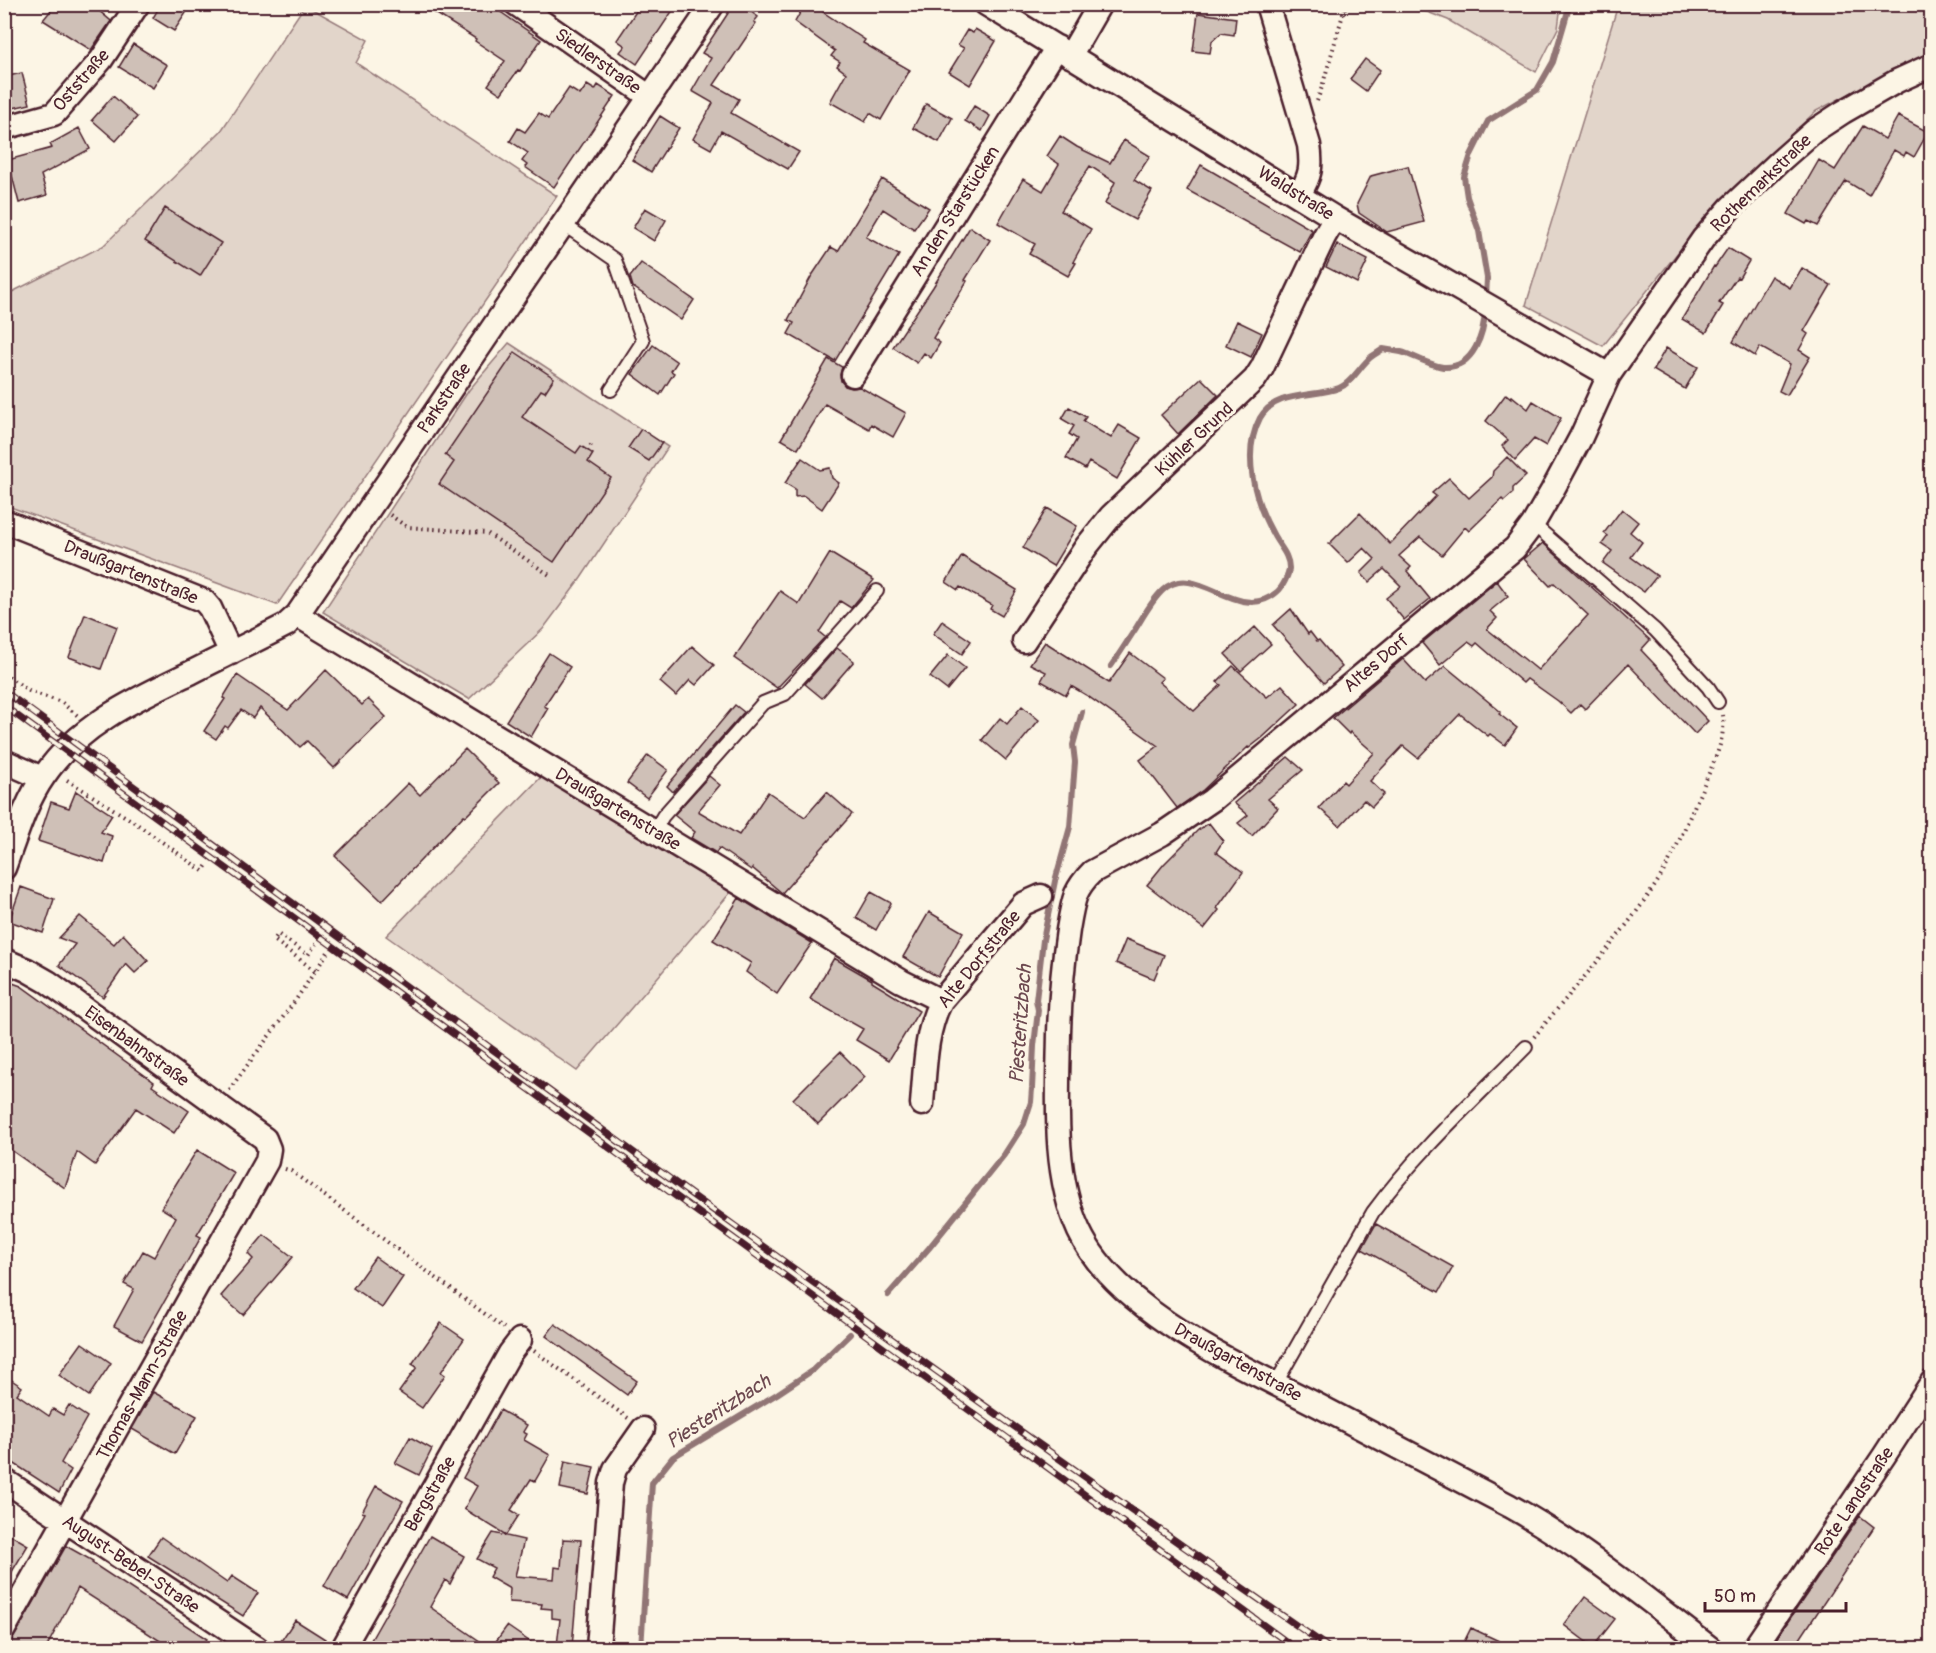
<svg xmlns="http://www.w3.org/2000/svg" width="1936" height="1653" viewBox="0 0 1936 1653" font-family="Pangolin,sans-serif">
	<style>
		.green { fill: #e2d5ca; stroke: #967a7a; stroke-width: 1.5 }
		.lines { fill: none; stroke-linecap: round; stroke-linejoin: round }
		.stream { stroke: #917474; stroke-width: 6 }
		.building { fill: #cfc0b7; stroke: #4a1f2b; stroke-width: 1.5 }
		.service-casing { stroke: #4a1f2b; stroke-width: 16 }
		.minor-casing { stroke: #4a1f2b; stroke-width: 27 }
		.path { stroke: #4a1f2b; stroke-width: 4; stroke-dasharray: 1.5 4.5; stroke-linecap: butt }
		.service { stroke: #fcf5e5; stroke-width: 12 }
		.minor { stroke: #fcf5e5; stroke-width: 22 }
		.rail-casing { stroke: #4a1f2b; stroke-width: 7 }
		.rail { stroke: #fcf5e5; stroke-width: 4.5; stroke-dasharray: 14; stroke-linecap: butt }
		.labels { text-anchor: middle; stroke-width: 6; stroke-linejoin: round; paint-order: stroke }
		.street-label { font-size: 18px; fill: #4a1f2b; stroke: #fcf5e5 }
		.water-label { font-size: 20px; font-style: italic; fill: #6d4950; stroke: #fcf5e5 }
	</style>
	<rect width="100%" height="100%" fill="#fcf5e5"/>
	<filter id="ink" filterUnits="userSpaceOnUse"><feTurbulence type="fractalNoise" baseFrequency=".0167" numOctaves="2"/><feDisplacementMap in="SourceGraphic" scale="12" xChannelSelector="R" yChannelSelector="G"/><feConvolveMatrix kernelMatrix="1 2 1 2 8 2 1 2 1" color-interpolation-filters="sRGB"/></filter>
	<g filter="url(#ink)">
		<path class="green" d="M305,5l63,35 -12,23 201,133 -280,409 -272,-100 -1,-209 99,-50 118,-115z
			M1409,5h152l-3,23 -22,44 -88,-52z
			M1618,5h313v50l-23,8 -92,48 -105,100 -108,135 -77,-41z
			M509,343l159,104 -87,131 -38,51 -74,70 -146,-87 146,-222z
			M543,775l188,117 -154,179 -191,-135z"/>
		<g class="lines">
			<path class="stream" d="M1486,298l1,-20 -8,-47 -12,-34 -3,-20 7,-22 17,-34 49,-31 16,-28 17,-58
				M1111,666c9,-13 17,-26 25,-38 8,-13 16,-28 27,-38 34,-31 75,36 114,2 5,-4 12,-17 12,-24 0,-13 -9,-21 -15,-32 -19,-33 -33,-82 -14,-118 16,-28 53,-20 79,-30 13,-5 21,-22 32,-31 4,-3 8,-5 12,-8 6,1 12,2 18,3 12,3 34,16 45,15 28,0 38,-34 39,-56
				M888,1295l41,-47 75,-93 20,-31 7,-22 1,-14 2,-42 4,-36 -2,-10 7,-60 12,-59 15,-54 5,-65 -2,-17 9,-33
				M641,1648l11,-165 21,-26 104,-63 36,-24 37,-36"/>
		</g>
		<path class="building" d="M56,4h35l20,17 -20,29 -48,-30z
			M161,4h12l13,9 -12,18 -21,-13z
			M421,4h68l52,36 -21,31 -2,-1 -17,24 -13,-9 17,-24 -30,-20 1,-2z
			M641,4h36l-40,60 -17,-12 5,-6 -8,-6z
			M734,4h6l18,13 -4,5 2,1 -42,62 25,14 -8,14 68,39 -11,17 -67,-38 -10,18 -18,-10 20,-36 -21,-12 19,-33 -9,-5z
			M805,4h22l-4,8 42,28 -2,3 47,27 -29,50 -11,-7 -5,9 -35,-20 16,-29 -9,-7 3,-4 -9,-6 4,-5 -40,-29z
			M1198,13l38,5 -2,17 -13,-2 -9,8 -2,12 -17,-2z
			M975,29l21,12 -26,44 -21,-13 15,-24 -6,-3 9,-15 6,3z
			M133,44l34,21 -14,23 -34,-21z
			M1365,59l15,11 -14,21 -16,-12z
			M22,73l8,31 -26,6v-33z
			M587,85l8,5 3,-5 17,11 -61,91 -29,-20 2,-2 -5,-4 6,-8 -18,-12 8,-13 7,4 14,-19 9,6 21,-31 11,7z
			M113,96l24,21 -21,24 -24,-21z
			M926,104l26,14 -13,24 -26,-14z
			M974,106l16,10 -8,15 -17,-10z
			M660,116l19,12 -28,44 -19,-12z
			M1898,116l30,16 -14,25 -8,-5 -2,4 -10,-6 -25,45 -23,-14 -28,45 -10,-5 -2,3 -18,-10 31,-54 16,10 28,-44 22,13z
			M79,128l11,21 -49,26 6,20 -28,8 -11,-43 44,-12 -2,-4z
			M1060,136l17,11 33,16 14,-23 26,16 -16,24 18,11 -17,29 -30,-16 10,-22 -25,-16 -29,45 30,18 -18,33 3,1 -8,13 -39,-22 6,-10 -37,-21 25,-44 20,12 16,-27 -12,-8z
			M1201,165l111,65 -12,22 -113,-62z
			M1408,166l16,56 -37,10 -28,-19 -2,-9 14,-28z
			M882,179l47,29 -15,21 -31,-20 -17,28 33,18 -64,106 -47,-27 6,-11 -6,-3 23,-43 20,-30 7,4z
			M165,208l56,35 -21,33 -55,-35z
			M645,208l21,12 -12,21 -21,-13z
			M970,227l20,13 -25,40 2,1 -34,57 7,5 -9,15 -7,-5 -7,10 -24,-16 40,-60z
			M1337,244l31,16 -11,23 -31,-16z
			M1728,248l21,13 -10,17 -2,-1 -18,26 4,2 -17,28 -24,-14 32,-53 1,1z
			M641,263l53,37 -13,20 -48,-33 -3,-10z
			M1802,268l29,17 -27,46 4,3 -9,16 11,7 -23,38 -8,-4 11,-27 -30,-17 -5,9 -22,-14 38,-66 19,12z
			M1237,321l25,12 -11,24 -25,-12z
			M653,345l24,17 -6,9 3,2 -14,22 -28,-21z
			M1666,348l32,19 -13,22 -32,-19z
			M515,352l39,26 -9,14 -4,-2 -19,27 54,36 5,-7 12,8 -5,8 23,16 -57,84 -115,-78 15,-22 -9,-7z
			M828,359l14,8 -2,8 1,6 4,5 7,2 8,-1 46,26 -13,24 -22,-13 -2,5 -44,-25 -27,45 -17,-10z
			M1201,378l17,17 -40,39 -17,-19z
			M1506,394l5,4 1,-2 16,13 5,-8 28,17 -15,28 -12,-7 -19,21 -13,-14 6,-6 -22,-19z
			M1069,407l17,10 -3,4 28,17 8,-13 22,13 -24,41 -28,-17 -4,7 -19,-11 11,-19 -8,-5 5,-8 -12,-7z
			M641,429l21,14 -13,18 -21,-13z
			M1507,457l19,19 -13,12v5l-9,8 -2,-2 -33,32 -4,-4 -23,28 -22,-18 -21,19 12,11 -4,4 23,28 -26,21 -18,-22 15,-12 -17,-17 -15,13 -8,-9 14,-14 -11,-11 -16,15 -19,-19 31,-31 30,31 46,-48 -4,-3 17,-15 20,20 23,-21 1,-6z
			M802,458l18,12 10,-2 2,10 7,5 -17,26 -18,-13 -9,1v-8l-10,-6z
			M1047,508l30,18 -24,40 -30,-18z
			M1622,509l16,13 -8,10 12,10 -11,15 26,19 -13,16 -41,-29 9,-12 -10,-7 6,-8 -4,-3z
			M1543,543l107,97 -9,10 67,71 -13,13 -67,-70 -43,45 -5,-5 -9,9 -13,-12 -31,-22 -4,4 -46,-40 -3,3 -6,-4 -28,23 -18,-22 75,-62 11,15 -18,15 7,7 -10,11 51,41 50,-55 -34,-32 -4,3 -26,-27z
			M830,553l44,27 -23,28 -11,-7 -21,31 6,5 -48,51 -43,-30 46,-67 19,13z
			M962,556l55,34 -15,26 -12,-7 2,-4 -32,-18 -2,3 -12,-8z
			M1291,609l17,25 2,-2 7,9 2,-1 23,27 -18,16 -51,-58z
			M85,614l32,13 -16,42 -32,-12z
			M942,621l29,20 -9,13 -29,-20z
			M1255,627l16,17 -30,27 -16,-17z
			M1045,642l64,41 21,-30 33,25 -4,4 35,29 27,-26 -4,-3 16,-16 34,31 15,-12 17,19 -37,34 -13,10 -1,-1 -45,43 -26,18 -37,-48 18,-14 -72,-51 -15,-9 -5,9 -25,-14 5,-9 -16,-8z
			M692,646l22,19 -18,20 -6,-5 -14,16 -16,-14z
			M837,648l17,13 -32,37 -17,-14z
			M549,653l21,14 -26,39 4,2 -17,29 -25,-16z
			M948,655l17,13 -18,22 -17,-13z
			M1403,659l22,24 20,-17 56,46 -2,2 18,14 -12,17 -15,-11 -2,2 -28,-22 -42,44 -15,-12 -33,35 14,13 -12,13 -8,-7 -24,26 -21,-18 24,-27 3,3 28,-31 -24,-21 -1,2 -16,-16z
			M326,670l36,35 6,-6 18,18 -52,51 -27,-27 -7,6 -40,-39 -7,10 -12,-8 -13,18 -3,-2 -9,13 -12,-8 21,-32 -2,-1 14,-23 51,35z
			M735,705l9,7 -71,80 -6,-6z
			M1022,706l17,14 -33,40 -24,-20 18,-22 7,6z
			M465,749l34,34 -33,33 -2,-1 -82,86 -47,-45 73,-73 12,12z
			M648,755l20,15 -21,28 -20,-15z
			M1288,757l15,13 -35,29 10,9 -26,28 -14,-13 10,-8 -14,-12z
			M709,776l11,9 -22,26 41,24 29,-43 37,25 22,-25 25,22 -70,79 -30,-25 -1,2 -32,-22 -3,5 -25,-15 4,-6 -21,-17z
			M76,791l36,24 -11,17 11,4 -8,27 -66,-22 13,-39 18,6z
			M1209,823l14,18 -7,11 27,20 -26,36 2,2 -15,19 -57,-44 17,-21 34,-34z
			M21,887l33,12 -11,34 -34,-12z
			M871,892l20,11 -15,27 -20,-12z
			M739,898l73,45 -35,51 -31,-22 5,-9 -38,-23z
			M929,912l34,20 -25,45 -35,-20z
			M80,916l34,28 9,-10 25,27 -13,12 -9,-9 -23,33 -44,-32 16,-21 -16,-6z
			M1126,939l38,16 -10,24 -38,-16z
			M834,958l38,22v2l47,29 -30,49 -33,-20 7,-11 -53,-30z
			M4,980l17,6 133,96 -2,4 37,25 -15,22 -38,-25 -41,57 -18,-13 -12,36 -61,-43z
			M840,1052l25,25 -47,47 -25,-25z
			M197,1150l37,23 -37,62 4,2 -59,104 -28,-15 20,-37 -10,-5 19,-33 11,6 22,-40 -15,-9z
			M1376,1224l77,43 -14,25 -77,-43z
			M264,1235l29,22 -50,58 -22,-19 32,-37 -5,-5z
			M375,1257l28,20 -21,31 -29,-20z
			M441,1323l23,16 -23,33 4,3 -23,33 -23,-16 18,-25 -5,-3z
			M555,1324l82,57 -10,14 -81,-59z
			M82,1343l29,20 -22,33 -30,-21z
			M4,1375l18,12 -5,7 32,22 4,-7 10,6 6,-10 18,12 -26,46 10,7 -12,23 -55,-36z
			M153,1392l44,24 -22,38 -43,-25z
			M500,1410l27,15 -4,7 4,2 -3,6 26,15 -15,26 -4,-2 -20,31 8,5 -13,20 -42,-26 13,-23 -14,-8z
			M410,1437l22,12 -13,26 -24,-12z
			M565,1461l29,6 -6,27 -28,-6z
			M376,1486l27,15 -55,99 -24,-14 41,-73 -3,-1z
			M1860,1516l14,11 -80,121h-24z
			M4,1531l24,14 -24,40z
			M493,1533l31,7 -9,36 39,3 1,-12 6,1 2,-29 18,1 -9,107 -15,-1 3,-27 -8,-1v-9l-11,-1 1,-4 -33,-2 1,-13 -21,-12 5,-9 -17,-9z
			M430,1536l34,20 -14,28 -5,-4 -15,27 60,41h-109l-10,-8z
			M161,1537l66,46 5,-7 26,17 -15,23 -95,-60z
			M66,1546l27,15 -1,2 115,76 -6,9h-30l-93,-60 -32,60h-38z
			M1585,1597l30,22 -22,28 -29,-22z
			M295,1620l30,19 -7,9h-26l-11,-7z
			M507,1626l32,22h-48z
			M1471,1628l43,20h-53z"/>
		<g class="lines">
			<defs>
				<path id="service" d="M563,224l52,36 28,81 -32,49
					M1533,524l122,106 53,57 10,15
					M654,831l9,-15 100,-113 22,-9 92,-103
					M1276,1383l97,-171c44,-60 101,-112 153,-165"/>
				<path id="minor" d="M516,4l134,93
					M986,4l349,214 274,157
					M1267,4l42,141c3,22 2,30 -10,50
					M1070,56l30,-52
					M4,128l50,-14 47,-54 37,-56
					M853,375l204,-328
					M4,521l200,80 6,7 21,45
					M297,615l604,366 40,20
					M1024,641l62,-94 25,-31 144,-137 7,-11 62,-131 11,-19
					M4,761l38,17
					M4,868c12,-32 21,-65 40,-92 35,-52 94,-78 148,-104 32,-16 63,-31 94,-47l11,-10 416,-611
					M4,960l23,10 21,12 217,157 4,10 -2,12 -263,468
					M922,1104c3,-34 3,-73 19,-103l82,-97 18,-8
					M4,1480l253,168
					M343,1648l167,-295 10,-13
					M598,1648l13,-165 4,-14 28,-40
					M1710,1648c-65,-50 -128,-102 -200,-142 -63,-33 -126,-66 -189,-99 -77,-40 -204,-94 -242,-176 -27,-58 -21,-135 -20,-198 1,-34 4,-69 9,-103 2,-12 4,-25 8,-36 4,-9 9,-15 16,-22l70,-38 50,-34 303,-252 18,-24 19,-33 29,-54 28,-62 94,-136 28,-32 49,-46 34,-30 29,-19 54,-31 35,-16
					M1754,1648l130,-192 48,-74"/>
			</defs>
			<use href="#service" class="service-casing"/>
			<use href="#minor" class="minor-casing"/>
			<path class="path" d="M1317,101l5,-14 24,-83
				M587,451l6,-9
				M390,515l17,12 80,6 64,43
				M4,673l25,18 32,11 17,14
				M67,780l67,42 69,49 4,-6
				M315,971l-41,-31 4,-6 30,21 8,-11
				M1534,1037c40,-49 84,-97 120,-150 20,-30 33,-65 48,-98 10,-24 24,-48 21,-74
				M229,1090l66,-89 33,-49
				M285,1169l6,2 213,157
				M534,1351l94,67"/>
			<use href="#service" class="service"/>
			<use href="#minor" class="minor"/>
			<defs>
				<path id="rail" d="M4,691c440,323 878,647 1325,957
					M4,706l1291,942"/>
			</defs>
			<use href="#rail" class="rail-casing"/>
			<use href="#rail" class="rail"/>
		</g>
	</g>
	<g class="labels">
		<g class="street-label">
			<text transform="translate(598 61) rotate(35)" y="6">Siedlerstraße</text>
			<text transform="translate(81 80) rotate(-49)" y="6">Oststraße</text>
			<text transform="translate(1761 183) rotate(-44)" y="6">Rothemarkstraße</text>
			<text transform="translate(1296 193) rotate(32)" y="6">Waldstraße</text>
			<text transform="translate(955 211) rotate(-58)" y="6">An den Starstücken</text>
			<text transform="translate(444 398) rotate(-56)" y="6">Parkstraße</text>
			<text transform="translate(1194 439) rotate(-43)" y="6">Kühler Grund</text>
			<text transform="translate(131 572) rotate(22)" y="6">Draußgartenstraße</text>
			<text transform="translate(1376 663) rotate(-40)" y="6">Altes Dorf</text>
			<text transform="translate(618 809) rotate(31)" y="6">Draußgartenstraße</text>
			<text transform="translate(979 959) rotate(-51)" y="6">Alte Dorfstraße</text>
			<text transform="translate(137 1046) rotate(36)" y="6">Eisenbahnstraße</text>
			<text transform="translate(1238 1362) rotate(29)" y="6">Draußgartenstraße</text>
			<text transform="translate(142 1385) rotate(-61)" y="6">Thomas-Mann-Straße</text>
			<text transform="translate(430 1494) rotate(-60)" y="6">Bergstraße</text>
			<text transform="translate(1854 1501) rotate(-56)" y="6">Rote Landstraße</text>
			<text transform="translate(131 1564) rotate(34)" y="6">August-Bebel-Straße</text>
		</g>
		<g class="water-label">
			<text transform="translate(1020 1024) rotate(-86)" y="7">Piesteritzbach</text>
			<text transform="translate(718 1411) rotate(-33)" y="7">Piesteritzbach</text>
		</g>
	</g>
	<rect width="1936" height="1653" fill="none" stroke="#fcf5e5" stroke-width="24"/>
	<rect x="12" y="12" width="1912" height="1629" fill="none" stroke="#4a1f2b" stroke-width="2" filter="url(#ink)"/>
	<path d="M1705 1602v9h141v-9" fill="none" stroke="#4a1f2b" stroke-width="3"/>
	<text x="1714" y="1602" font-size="18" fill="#4a1f2b" stroke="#fcf5e5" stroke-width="4.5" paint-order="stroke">50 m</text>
</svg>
